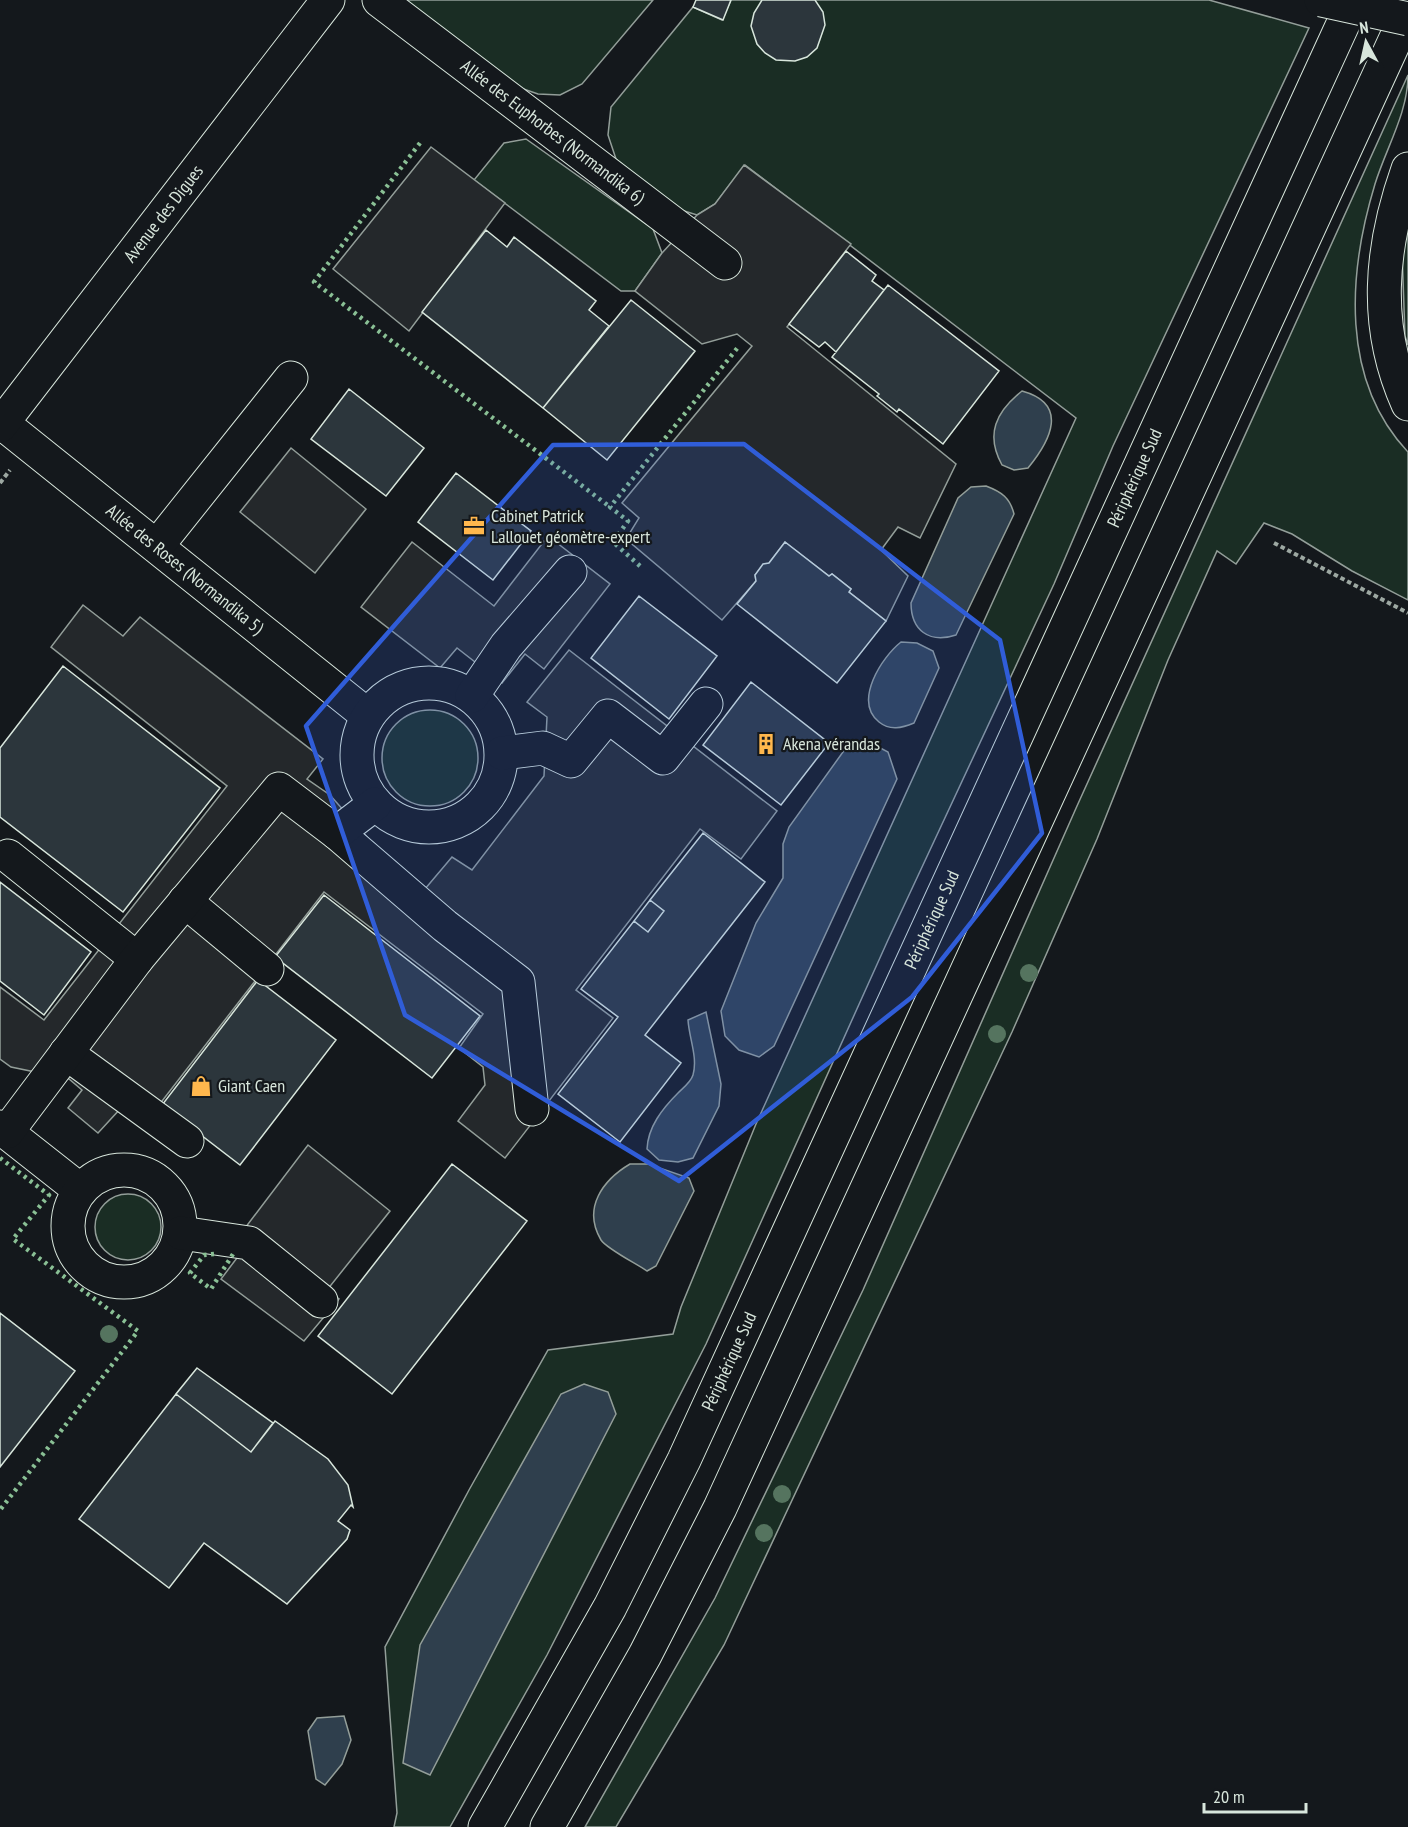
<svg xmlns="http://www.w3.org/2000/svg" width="1408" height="1827" viewBox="0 0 1408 1827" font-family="'PT Sans Narrow',sans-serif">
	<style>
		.green { fill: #1a2d24; stroke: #939e99; stroke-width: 1.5 }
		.parking { fill: #24282b; stroke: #939e99; stroke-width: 1.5 }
		.water { fill: #2f3f4d; stroke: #939e99; stroke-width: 1.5 }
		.building { fill: #2c363c; stroke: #d8e6dc; stroke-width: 1.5 }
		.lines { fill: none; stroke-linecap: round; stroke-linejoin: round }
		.minor-casing { stroke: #d8e6dc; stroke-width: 35 }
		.highway-casing { stroke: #d8e6dc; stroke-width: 35 }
		.path { stroke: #9da8a2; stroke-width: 4; stroke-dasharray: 4.5 3; stroke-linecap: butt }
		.minor { stroke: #14181c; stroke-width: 33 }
		.highway { stroke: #14181c; stroke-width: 33 }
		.major-bridge-casing { stroke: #d8e6dc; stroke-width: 35; stroke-linecap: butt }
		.major-bridge { stroke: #14181c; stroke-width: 33 }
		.hedge { stroke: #8ac095; stroke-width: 4.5; stroke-dasharray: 3 4.5; stroke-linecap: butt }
		.tree { fill: #55745f }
		.marked { fill: #305dd8; fill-opacity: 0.2; stroke: #305dd8; stroke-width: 4.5; stroke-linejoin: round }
		.labels { text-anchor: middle; stroke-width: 4.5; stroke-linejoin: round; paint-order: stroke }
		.street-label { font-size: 18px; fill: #d8e6dc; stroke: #14181c }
		.poi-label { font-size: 18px; fill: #d8e6dc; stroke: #14181c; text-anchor: start }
	</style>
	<rect width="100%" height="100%" fill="#14181c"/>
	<path class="green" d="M404,0h249l-71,84 -22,11 -22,-1 -26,-9z
		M731,0h478l100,28 -196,418 -59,138 -166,356 -182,404 -159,311 -97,172h-56l3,-14 -12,-166 84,-157 79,-140 125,-16 8,-27 75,-183 320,-706 -331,-253 -30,39 -18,11 -19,-6 -62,-50 -8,-24 3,-28 82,-100 29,13z
		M1408,75c0,38 -22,73 -33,109 -27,89 -35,196 33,268v148l-56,-29 -60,-37 -28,-11 -28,41 -19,-13 -49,109 -71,179 -85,193 -288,613 -108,182h-31l130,-229 148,-308 214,-484z
		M526,139l127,90 9,24 -27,38h-14l-147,-111 30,-37z
		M1408,229v116l-3,-9 -3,-85z
		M382 758a48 48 0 1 1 96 0a48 48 0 1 1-96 0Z
		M95 1227a33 33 0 1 1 66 0a33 33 0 1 1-66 0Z"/>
	<path class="parking" d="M431,147l74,56 -96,128 -76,-62z
		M744,165l107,79 -64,83 169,137 -36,74 -22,-11 -17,23 27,26 -22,45 -37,-29 2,-3 -19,-15 -3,2 -44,-34 -16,21 -14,12 1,6 -34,39 -96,-81 13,-21 -17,-15 130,-157 -15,-12 -35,10 -67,-53 27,-38 35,-38 18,-11z
		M291,448l75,61 -51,64 -75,-61z
		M548,536l62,48 -66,85 -19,-15 -23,29 -45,-35 -17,20 -79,-61 51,-65 82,64z
		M83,605l40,31 17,-19 183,142 -16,20 23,16 53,60 42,34 27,-32 20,13 72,-94 3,-59 -20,-15 42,-52 208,161 -36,48 -41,-30 -124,161 37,28 -108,140 -47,-37 27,-36 -2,-18 -24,-19 24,-34 -159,-122 -165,213 -38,3 -23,25 -30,-25 14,-18 -13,-11 -58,-12 -11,-8v-72l44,33 183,-234 -176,-139z
		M308,1145l82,66 -63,79 12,9 -35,42 -83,-62 19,-25 5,-26z"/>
	<path class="water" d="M1022,391c47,13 29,49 6,77l-14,2 -12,-5c-17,-31 -6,-53 20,-74z
		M986,486c16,6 24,12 28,28l-58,121c-27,9 -45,-5 -45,-32l47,-105 13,-11z
		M901,642l16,1 16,8 6,17 -25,55c-12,5 -24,8 -35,-1 -26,-21 3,-65 22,-80z
		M869,742l19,10 9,27 -123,267 -15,11 -20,-7 -14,-14 -4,-25 35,-88 27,-45v-34l6,-17 59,-82z
		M706,1012l15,72 -2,22 -26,52 -15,4 -19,-2 -12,-11c1,-22 15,-40 31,-56 5,-5 13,-11 15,-18 5,-18 -4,-37 -5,-55z
		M630,1164h18l41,14 5,13 -38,75 -9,5c-10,-7 -40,-22 -46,-31 -19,-32 2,-60 29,-76z
		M584,1384l24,8 8,22 -186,361 -27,-12 17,-118 141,-251z
		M344,1716l7,24 -9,24 -17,21 -9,-6 -8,-48 9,-13z"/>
	<path class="building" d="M696,0h35l-8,20 -30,-13z
		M762,0h53l8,12 2,13 -8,23 -10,9 -12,4 -19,-1 -11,-7 -8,-9 -6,-18 3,-13z
		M486,230l21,17 7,-10 82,64 -7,9 20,16 -66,82 -121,-96z
		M846,251l30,24 -4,6 12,9 -48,62 -11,-10 -6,5 -30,-23z
		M888,285l111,86 -56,73 -44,-35 -2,3 -20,-16 2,-2 -47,-37z
		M631,300l64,51 -88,109 -64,-52z
		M349,389l75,59 -38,48 -75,-57z
		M456,473l75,58 -38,49 -75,-58z
		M785,542l44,34 3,-2 19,15 -2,3 37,29 -49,62 -100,-79 19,-23 -1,-6 8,-11 6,-1z
		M639,596l78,60 -48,63 -78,-61z
		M63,666l157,122 -97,124 -123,-95v-69z
		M751,682l78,61 -48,62 -78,-60z
		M703,833l62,49 -120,153 36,28 -61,79 -62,-48 60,-77 -37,-28 53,-68 14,11 16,-21 -14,-11z
		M0,882l91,70 -47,63 -44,-34z
		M324,895l156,121 -48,62 -157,-121z
		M650,900l14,11 -16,21 -14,-11z
		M258,980l78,60 -96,125 -78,-60z
		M452,1164l75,57 -135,173 -74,-58z
		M0,1313l75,58 -75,96z
		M197,1368l76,55 -22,29 -75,-58z
		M176,1394l75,58 24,-31 53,38 20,26 5,22 -2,-2 -13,16 12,9 -3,9 -60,65 -83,-61 -35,45 -90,-69z"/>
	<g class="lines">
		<defs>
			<g id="minor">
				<path id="s1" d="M379,0l346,263"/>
				<path id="s2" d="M2,423l365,292"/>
				<path id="s3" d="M0,426l328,-426"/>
				<path d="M157,546l134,-168"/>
				<circle cx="429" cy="755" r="72"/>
				<path d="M472,696l34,-50 64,-74"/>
				<path d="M502,753l41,-5 28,13 37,-45 55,42 43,-54"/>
				<path d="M337,833l108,93 73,56 14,127"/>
				<path d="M8,856l129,103"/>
				<path d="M185,901l82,68"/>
				<path d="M66,1053l121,88"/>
				<path d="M0,1127l80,63"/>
				<path d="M7,1132l130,-173 142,-170 58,44 38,-29"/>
				<circle cx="124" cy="1226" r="56"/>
				<path d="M181,1233l68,10 72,58"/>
			</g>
			<g id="highway">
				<path d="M1408,169c-28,79 -35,157 0,235"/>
				<path id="s4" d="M485,1827l125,-220 74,-147 670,-1460"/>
				<path d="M547,1827l98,-172 75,-147 688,-1496"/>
			</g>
		</defs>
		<use href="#minor" class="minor-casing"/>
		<use href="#highway" class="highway-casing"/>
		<path class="path" d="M0,483l10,-13
			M1274,543l134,70"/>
		<use href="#minor" class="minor"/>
		<use href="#highway" class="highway"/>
		<defs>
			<path id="major-bridge" d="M1321,0l87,19"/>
		</defs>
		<use href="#major-bridge" class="major-bridge-casing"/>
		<use href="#major-bridge" class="major-bridge"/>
		<path class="hedge" d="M420,143l-106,139 296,225
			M640,566l-27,-24 15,-21 -18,-14 129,-161
			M0,1158l49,37 -36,44 125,92 -138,179
			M214,1254l-10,1 -14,18 21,16 22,-35"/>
	</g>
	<g class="tree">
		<circle cx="1029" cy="973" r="9"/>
		<circle cx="997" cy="1034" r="9"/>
		<circle cx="109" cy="1334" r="9"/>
		<circle cx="782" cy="1494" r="9"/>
		<circle cx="764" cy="1533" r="9"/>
	</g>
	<path class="marked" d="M744,444l256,196 42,193 -130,164 -233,184 -274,-166 -99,-289 247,-281z"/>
	<defs>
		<symbol id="office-bare" viewBox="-9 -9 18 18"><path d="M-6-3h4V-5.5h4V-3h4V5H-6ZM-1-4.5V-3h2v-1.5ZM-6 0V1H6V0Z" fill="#ffb74d" stroke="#14181c" stroke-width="2.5" paint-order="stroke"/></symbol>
		<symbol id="building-bare" viewBox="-9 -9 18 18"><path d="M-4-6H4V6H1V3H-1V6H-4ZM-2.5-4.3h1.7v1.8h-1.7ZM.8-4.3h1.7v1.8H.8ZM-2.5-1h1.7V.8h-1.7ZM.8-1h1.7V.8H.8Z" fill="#ffb74d" stroke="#14181c" stroke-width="2.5" paint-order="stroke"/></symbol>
		<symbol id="shop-bare" viewBox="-9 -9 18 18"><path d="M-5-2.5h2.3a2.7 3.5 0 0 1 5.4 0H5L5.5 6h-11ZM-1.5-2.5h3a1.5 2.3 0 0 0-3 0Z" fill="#ffb74d" stroke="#14181c" stroke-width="2.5" paint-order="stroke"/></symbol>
	</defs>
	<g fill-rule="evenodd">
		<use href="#office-bare" x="459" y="511" width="30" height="30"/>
		<use href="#building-bare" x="751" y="729" width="30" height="30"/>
		<use href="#shop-bare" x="186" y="1071" width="30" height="30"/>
	</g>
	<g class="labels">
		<g class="street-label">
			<text dy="6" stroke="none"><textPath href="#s1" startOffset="218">Allée des Euphorbes (Normandika 6)</textPath></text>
			<text dy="6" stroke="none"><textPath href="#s3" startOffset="268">Avenue des Digues</textPath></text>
			<text dy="6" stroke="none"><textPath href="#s4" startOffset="1498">Périphérique Sud</textPath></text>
			<text dy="6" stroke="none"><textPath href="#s2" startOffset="234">Allée des Roses (Normandika 5)</textPath></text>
			<text dy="6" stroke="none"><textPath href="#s4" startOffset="1012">Périphérique Sud</textPath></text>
			<text dy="6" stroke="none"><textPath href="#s4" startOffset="526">Périphérique Sud</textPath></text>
		</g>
		<g class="poi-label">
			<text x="491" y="522">Cabinet Patrick<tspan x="491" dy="21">Lallouet géomètre-expert</tspan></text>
			<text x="783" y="750">Akena vérandas</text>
			<text x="218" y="1092">Giant Caen</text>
		</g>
	</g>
	<g transform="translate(1366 42) rotate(352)" stroke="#14181c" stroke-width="4.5" paint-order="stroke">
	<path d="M0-4.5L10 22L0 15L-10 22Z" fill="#d8e6dc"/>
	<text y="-9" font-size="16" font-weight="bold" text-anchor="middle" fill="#d8e6dc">N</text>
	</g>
	<path d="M1204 1803v9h102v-9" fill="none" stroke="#d8e6dc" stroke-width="3"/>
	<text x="1213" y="1803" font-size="18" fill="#d8e6dc" stroke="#14181c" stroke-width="4.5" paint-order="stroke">20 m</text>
</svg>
